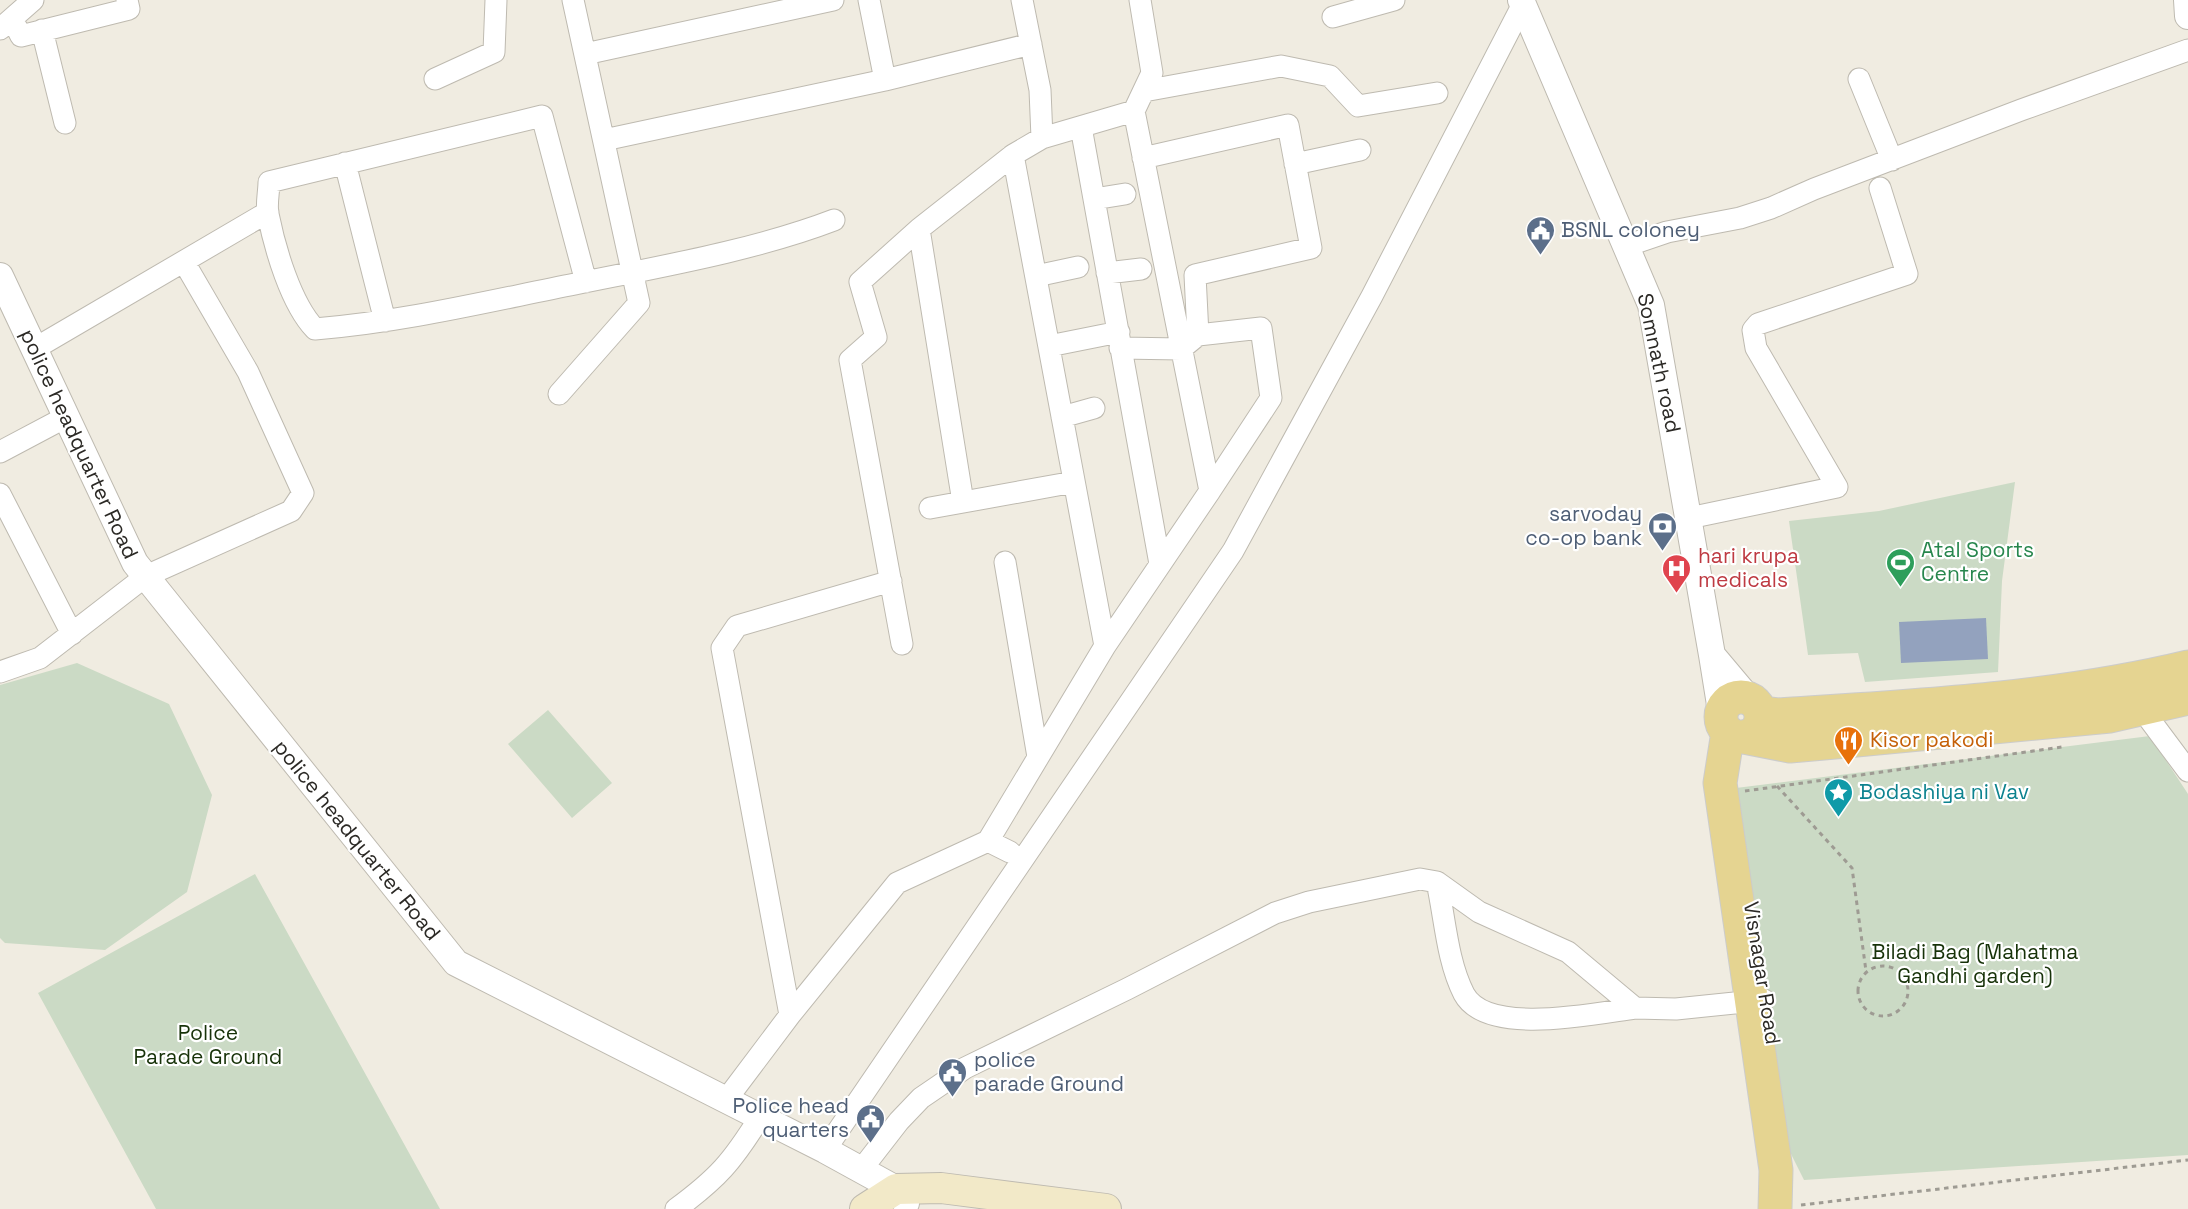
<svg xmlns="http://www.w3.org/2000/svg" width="2188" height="1209" viewBox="0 0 2188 1209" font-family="'Space Grotesk',sans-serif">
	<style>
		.green { fill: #cbdac5 }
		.water { fill: #93a2be }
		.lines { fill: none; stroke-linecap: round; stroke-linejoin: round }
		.minor-casing { stroke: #bebab0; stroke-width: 23 }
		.tertiary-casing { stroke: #bebab0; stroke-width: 28 }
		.secondary-casing { stroke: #bebab0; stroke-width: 32 }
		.primary-casing { stroke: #cccccb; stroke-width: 35 }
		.path { stroke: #9e9b93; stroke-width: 3; stroke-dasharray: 4.5 4.5; stroke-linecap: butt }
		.minor { stroke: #fff; stroke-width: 21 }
		.tertiary { stroke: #fff; stroke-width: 26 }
		.secondary { stroke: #f2e9c8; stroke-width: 30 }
		.primary { stroke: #e5d491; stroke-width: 33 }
		.labels { text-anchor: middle; stroke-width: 4.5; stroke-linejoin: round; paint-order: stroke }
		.service-label { font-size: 21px; fill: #4e5e75; stroke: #fff; text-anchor: start }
		.street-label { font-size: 21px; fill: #2b2925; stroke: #fff }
		.leisure-label { font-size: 21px; fill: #27864d; stroke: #fff; text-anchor: start }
		.health-label { font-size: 21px; fill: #be3a42; stroke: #fff; text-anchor: start }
		.food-label { font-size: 21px; fill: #c56008; stroke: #fff; text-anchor: start }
		.culture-label { font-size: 21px; fill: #0d838f; stroke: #fff; text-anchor: start }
		.park-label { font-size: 21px; fill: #173209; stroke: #fff }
	</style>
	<rect width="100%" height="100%" fill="#f0ece1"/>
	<path class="green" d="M2015,482l-13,99 -4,91 -133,10 -7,-29 -50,2 -19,-134 90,-10z
		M77,663l92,41 43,91 -25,97 -82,58 -100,-7 -5,-5v-253z
		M548,710l64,73 -40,35 -64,-74z
		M2150,736l38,58v361l-384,25 -18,-36 -58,-355z
		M255,874l185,335h-284l-118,-216z"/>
	<path class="water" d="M1986,618l2,41 -87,4 -2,-41z"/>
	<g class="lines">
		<defs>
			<path id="minor" d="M869,0l16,80 146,-36
				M1333,17l61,-17
				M12,19l9,17 108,-27 -2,-9
				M0,29l33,-29
				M42,30l23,93
				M585,54l248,-54
				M435,79l59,-27 2,-52
				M1859,79l33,81
				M1144,91l137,-25 49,10 28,30 79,-13
				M1081,127l79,437
				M1042,138l92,-27
				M604,140l281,-60
				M345,163l40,158
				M1295,164l65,-14
				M1094,199l31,-5
				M1626,246l41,-14 73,-14 31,-10 43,-19 207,-79 167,-60
				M1107,273l34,-4
				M1036,276l42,-9
				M586,282l-44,-166 -273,66c0,10 -3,22 -1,32 7,35 23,90 47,115 88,-7 174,-28 260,-45 83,-17 181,-34 259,-64
				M1198,335l63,-7 10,70 -61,93
				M1049,346l70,-14
				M1120,348l61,1 17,-14 -3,-60 116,-27 -23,-123 -145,33
				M34,349l234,-137
				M559,394l80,-91 -66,-303
				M1062,417l32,-9
				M0,452l66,-35
				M0,494l72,140
				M963,502l-44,-273 94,-74
				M930,508l144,-26
				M1689,518l148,-31 -81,-139 -3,-18 5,-6 149,-50 -27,-86
				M1005,562l33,195
				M902,644l-52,-284 26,-23 -16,-55 59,-53
				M1105,646l105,-155 -76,-380 18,-38 -12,-73
				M0,672l40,-14 106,-82 145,-65 12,-18 -55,-121 -64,-110
				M2135,700l53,71
				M988,841l117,-195 -92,-491 29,-17 -2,-48 -18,-90
				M1437,882c8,36 10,79 27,112 23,43 133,19 171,14
				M790,1015l107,-132 91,-42 22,11
				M726,1100l64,-85 -68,-367 15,-22 154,-45
				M825,1150l408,-599 139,-255 151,-292
				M861,1170l38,-49 22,-23 44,-30 162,-79 148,-76 34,-11 111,-23 17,3 42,30 89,40 67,56 41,1 88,-9
				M676,1209c42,-31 56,-47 84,-92"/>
			<path id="tertiary" d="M1521,0l130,305 61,350 37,44
				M2187,0l1,16
				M0,276l135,287 321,400 369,187 71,39 10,14
				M1712,655l10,62"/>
			<path id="secondary" d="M865,1209l31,-20 45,-1 165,21"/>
			<path id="primary" d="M1721 717a20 20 0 1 1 40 0a20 20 0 1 1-40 0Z
				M1761,713l18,2c136,-9 276,-16 409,-48
				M1728,732l-8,51 56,387 -1,39
				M1744,737l46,9 56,-5 264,-25 78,-18"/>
		</defs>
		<use href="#minor" class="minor-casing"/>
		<use href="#tertiary" class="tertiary-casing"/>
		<use href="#secondary" class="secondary-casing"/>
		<use href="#primary" class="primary-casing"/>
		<path class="path" d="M1777,786l75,82 14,103
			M1745,791l317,-44
			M1858 991a25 25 0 1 1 50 0a25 25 0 1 1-50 0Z
			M1801,1205l387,-45"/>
		<use href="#minor" class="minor"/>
		<use href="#tertiary" class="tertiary"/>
		<use href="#secondary" class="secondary"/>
		<use href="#primary" class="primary"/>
	</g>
	<defs>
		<symbol id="civic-pin" viewBox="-11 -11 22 30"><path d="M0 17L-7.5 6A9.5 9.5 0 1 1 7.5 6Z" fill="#5c6f8a" stroke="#fff"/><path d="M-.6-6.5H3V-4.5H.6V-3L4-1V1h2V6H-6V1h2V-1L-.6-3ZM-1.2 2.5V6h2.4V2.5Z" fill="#fff"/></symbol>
		<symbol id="bank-pin" viewBox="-11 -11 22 30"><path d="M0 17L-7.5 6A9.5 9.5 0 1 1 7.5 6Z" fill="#5c6f8a" stroke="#fff"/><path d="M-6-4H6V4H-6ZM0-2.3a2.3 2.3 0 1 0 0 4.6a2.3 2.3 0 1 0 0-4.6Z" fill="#fff"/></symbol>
		<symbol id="stadium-pin" viewBox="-11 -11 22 30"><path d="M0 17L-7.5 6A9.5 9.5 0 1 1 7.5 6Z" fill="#2e9e5b" stroke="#fff"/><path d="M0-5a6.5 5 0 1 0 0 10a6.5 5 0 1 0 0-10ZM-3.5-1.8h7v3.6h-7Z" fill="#fff"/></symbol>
		<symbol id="hospital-pin" viewBox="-11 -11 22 30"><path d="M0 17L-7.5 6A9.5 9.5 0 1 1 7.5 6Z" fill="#e0444e" stroke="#fff"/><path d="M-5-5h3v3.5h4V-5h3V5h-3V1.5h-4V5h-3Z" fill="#fff"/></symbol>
		<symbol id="restaurant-pin" viewBox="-11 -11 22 30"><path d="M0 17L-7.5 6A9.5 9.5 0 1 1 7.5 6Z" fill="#e8710a" stroke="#fff"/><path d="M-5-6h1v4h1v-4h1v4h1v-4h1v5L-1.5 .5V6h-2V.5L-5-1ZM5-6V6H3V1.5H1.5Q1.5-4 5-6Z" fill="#fff"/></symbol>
		<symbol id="sight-pin" viewBox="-11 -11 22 30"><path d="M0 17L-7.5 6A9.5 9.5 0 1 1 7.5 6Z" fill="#0f9aa8" stroke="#fff"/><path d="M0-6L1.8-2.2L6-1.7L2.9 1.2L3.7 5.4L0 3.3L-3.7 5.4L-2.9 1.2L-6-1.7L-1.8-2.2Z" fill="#fff"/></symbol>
	</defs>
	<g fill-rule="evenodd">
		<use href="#civic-pin" x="1524" y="214" width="33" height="45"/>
		<use href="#bank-pin" x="1646" y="510" width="33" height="45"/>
		<use href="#stadium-pin" x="1884" y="546" width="33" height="45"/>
		<use href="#hospital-pin" x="1660" y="552" width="33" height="45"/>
		<use href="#restaurant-pin" x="1832" y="724" width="33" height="45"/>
		<use href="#sight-pin" x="1822" y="776" width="33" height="45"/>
		<use href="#civic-pin" x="936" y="1056" width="33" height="45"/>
		<use href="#civic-pin" x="854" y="1102" width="33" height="45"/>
	</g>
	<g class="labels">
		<g class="service-label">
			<text x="1561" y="237">BSNL coloney</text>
			<text x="1642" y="521" text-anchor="end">sarvoday<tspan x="1642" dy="24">co-op bank</tspan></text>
			<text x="974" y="1067">police<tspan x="974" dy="24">parade Ground</tspan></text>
			<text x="849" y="1113" text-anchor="end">Police head<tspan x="849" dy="24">quarters</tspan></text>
		</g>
		<g class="street-label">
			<text transform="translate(1659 363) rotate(78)" y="7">Somnath road</text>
			<text transform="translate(79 444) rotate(65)" y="7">police headquarter Road</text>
			<text transform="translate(357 840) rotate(51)" y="7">police headquarter Road</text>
			<text transform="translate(1762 973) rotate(81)" y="7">Visnagar Road</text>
		</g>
		<g class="leisure-label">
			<text x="1921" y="557">Atal Sports<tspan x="1921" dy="24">Centre</tspan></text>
		</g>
		<g class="health-label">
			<text x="1698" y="563">hari krupa<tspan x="1698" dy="24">medicals</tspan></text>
		</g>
		<g class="food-label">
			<text x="1870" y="747">Kisor pakodi</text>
		</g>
		<g class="culture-label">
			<text x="1859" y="799">Bodashiya ni Vav</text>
		</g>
		<g class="park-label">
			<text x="1975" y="959">Biladi Bag (Mahatma<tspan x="1975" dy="24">Gandhi garden)</tspan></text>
			<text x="208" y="1040">Police<tspan x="208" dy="24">Parade Ground</tspan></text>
		</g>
	</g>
</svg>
